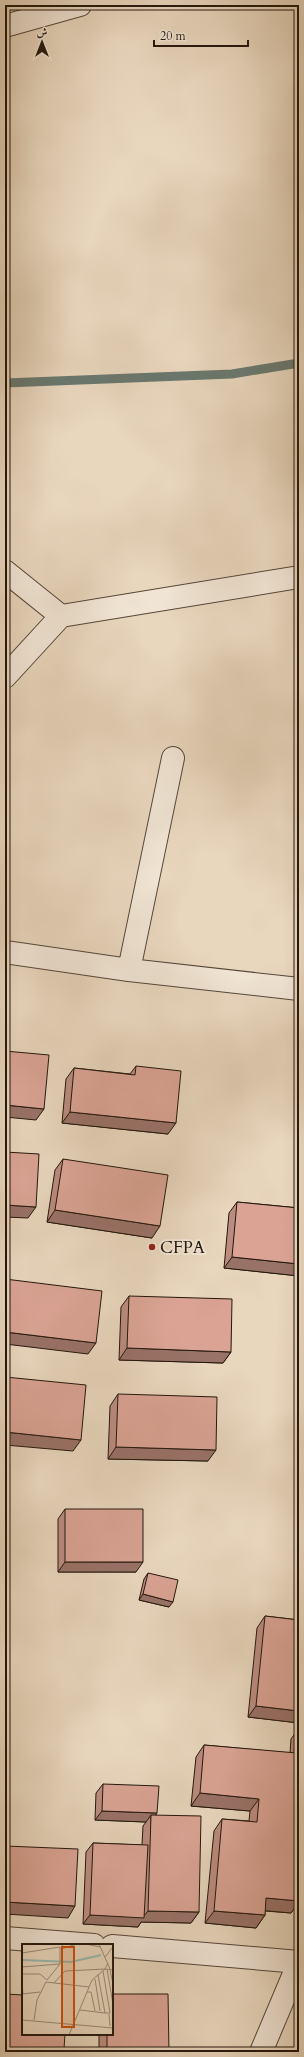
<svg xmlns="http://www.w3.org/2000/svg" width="304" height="2057" viewBox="0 0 304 2057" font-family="Cardo,Amiri,serif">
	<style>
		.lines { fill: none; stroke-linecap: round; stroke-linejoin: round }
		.stream { stroke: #69786f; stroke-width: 9 }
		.minor-casing { stroke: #544738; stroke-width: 24 }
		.tertiary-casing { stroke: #544738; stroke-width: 24 }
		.minor { stroke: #f0e4d4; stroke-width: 22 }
		.tertiary { stroke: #f0e4d4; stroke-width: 22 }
		.wall { fill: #bb8c7f; stroke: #23170c }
		.shaded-wall { fill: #997268; stroke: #23170c }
		.building { fill: #daa394; stroke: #23170c }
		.poi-dot { fill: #8f2418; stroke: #f0e4d4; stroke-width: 1.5 }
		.labels { text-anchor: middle; stroke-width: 4; stroke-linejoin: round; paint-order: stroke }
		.poi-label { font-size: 17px; fill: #23170c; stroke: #f0e4d4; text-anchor: start }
		.inset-river { fill: none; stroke: #97b9b1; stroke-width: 2 }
		.inset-road { fill: none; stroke: #998a76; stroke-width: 1 }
		.view { fill: #ca4f0c; fill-opacity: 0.15; stroke: #ca4f0c; stroke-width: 2 }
		.inset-edge { fill: none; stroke: #23170c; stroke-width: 2 }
	</style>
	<rect width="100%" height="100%" fill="#e8d6bd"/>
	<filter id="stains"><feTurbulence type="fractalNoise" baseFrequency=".005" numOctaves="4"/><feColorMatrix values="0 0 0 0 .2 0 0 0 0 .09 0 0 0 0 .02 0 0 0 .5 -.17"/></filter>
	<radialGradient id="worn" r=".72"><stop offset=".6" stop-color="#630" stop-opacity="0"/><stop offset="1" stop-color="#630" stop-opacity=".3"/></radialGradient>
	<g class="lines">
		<path class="stream" d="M5,383l227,-9 67,-11"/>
		<defs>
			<path id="minor" d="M5,26l75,-21
				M5,571l56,45
				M5,677l56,-61 238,-39
				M5,952l124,18 170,19
				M129,970l44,-212
				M261,2052l38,-90"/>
			<path id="tertiary" d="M5,1938l89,7
				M112,1946l187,16"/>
		</defs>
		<use href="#minor" class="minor-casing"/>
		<use href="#tertiary" class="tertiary-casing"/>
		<use href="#minor" class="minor"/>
		<use href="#tertiary" class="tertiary"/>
	</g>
	<path class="wall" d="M136,1066l32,68 -106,-11 4,-44 8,-11 56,6z
		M63,1159l89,79 -105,-16 8,-52z
		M237,1202l62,6v68l-75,-8 5,-55z
		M129,1296l102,56 -8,11 -104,-3 2,-53z
		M118,1394l90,67 -100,-2 2,-53z
		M65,1509l71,63h-78v-53z
		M148,1573l21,34 -30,-7 5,-21z
		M299,1584v16l-2,-1z
		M265,1616l34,4v103l-51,-6 9,-89z
		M299,1728v174l-8,11 -26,-2v4l-9,13 -51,-5 9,-92 8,-12 27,2 1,-10 -59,-5 5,-49 8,-12 86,8 1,-14z
		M103,1784l53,31 43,97 -8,11 -50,-1 -3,5 -55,-3 3,-72 7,-9 49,2 1,-19 3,-4 -51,-2 1,-27z
		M99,2034h13l57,18h-70z"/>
	<path class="shaded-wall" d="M5,1105l39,4 -8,11 -31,-3z
		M70,1112l106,11 -8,11 -106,-11z
		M5,1205l31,2 -8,11 -23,-1z
		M55,1210l105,16 -8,12 -105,-16z
		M232,1257l67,7v12l-75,-8z
		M5,1332l91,11 -8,11 -83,-10z
		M127,1348l104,4 -8,11 -104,-3z
		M5,1432l76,8 -8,11 -68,-6z
		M116,1447l100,3 -8,11 -100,-2z
		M65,1562h78l-7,10h-78z
		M143,1594l30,8 -4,5 -30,-7z
		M256,1706l43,5v12l-51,-6z
		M200,1793l59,6 -9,12 -59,-5z
		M102,1811l55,2 -6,10v-8l-5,7 -51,-2z
		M266,1898l33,3v1l-8,11 -33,-3z
		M5,1902l70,4 -7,12 -63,-4z
		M148,1911l51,1 -8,11 -50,-1 -3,5 -55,-3 7,-9 53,2z
		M214,1911l51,4 -9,13 -51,-5z
		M5,2048l59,1 -2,3h-57z"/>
	<path class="building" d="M5,1051l44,4 -5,54 -39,-4z
		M136,1066l45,5 -5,52 -106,-11 4,-44 61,7z
		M5,1152l34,2 -3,53 -31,-2z
		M63,1159l105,16 -8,51 -105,-16z
		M237,1202l62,6v56l-67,-7z
		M5,1279l97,12 -6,52 -91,-11z
		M129,1296l103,3 -1,53 -104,-4z
		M5,1377l81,8 -5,55 -76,-8z
		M118,1394l99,3 -1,53 -100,-3z
		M65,1509h78v53h-78z
		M148,1573l30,7 -5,22 -30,-8z
		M265,1616l34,4v91l-43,-5z
		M299,1735v166l-33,-3 -1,17 -51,-4 8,-92 35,3 2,-23 -59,-6 4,-48 93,8z
		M103,1784l56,2 -2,27 -55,-2z
		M151,1815l50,1 -2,96 -51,-1z
		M93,1843l55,2 -4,73 -54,-3z
		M5,1846l73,3 -3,57 -70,-4z
		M5,1994l18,1v39h42l-1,15 -59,-1z
		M112,1994h56l1,58h-62v-18h5z"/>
	<circle class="poi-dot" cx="152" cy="1247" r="4"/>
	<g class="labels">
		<g class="poi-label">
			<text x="160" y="1253">CFPA</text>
		</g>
	</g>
	<g transform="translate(22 1944)">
		<rect width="91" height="91" fill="#e8d6bd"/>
		<path class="inset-river" d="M0,16l49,2 30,-7"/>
		<path class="inset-road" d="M41,0l-2,5 16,-5M64,0l14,3M77,0l11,25M0,9l38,-6v17l-13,16M83,13l8,-10M0,23l38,-3M85,25l6,35M88,26l3,14M81,27l7,42h-5M0,30h18l7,6M73,35l5,32M0,38l1,12M32,39l11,-12 40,-2 3,-6M65,48h4l4,19M0,50l18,-2M58,66l25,3 -7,-38M87,70l1,12M0,76l91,8M12,76l3,-20 9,-18 43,5M47,91l23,-55 13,-11 8,1"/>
		<path class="view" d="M40,3h12v80h-12z"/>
		<rect width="91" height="91" class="inset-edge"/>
	</g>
	<rect width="304" height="2057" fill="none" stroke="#e8d6bd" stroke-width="20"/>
	<rect x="6" y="6" width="292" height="2045" fill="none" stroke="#23170c" stroke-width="2"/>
	<rect x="10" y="10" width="284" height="2037" fill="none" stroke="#23170c"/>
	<g transform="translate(42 42)" stroke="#f0e4d4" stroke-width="3" paint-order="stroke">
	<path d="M0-3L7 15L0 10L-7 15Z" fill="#23170c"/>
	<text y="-6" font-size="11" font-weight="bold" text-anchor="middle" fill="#23170c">ش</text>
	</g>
	<path d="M154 40v6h94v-6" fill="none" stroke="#23170c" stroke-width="2"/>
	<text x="160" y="40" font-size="12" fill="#23170c" stroke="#f0e4d4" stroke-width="3" paint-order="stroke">20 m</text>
	<rect width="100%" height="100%" filter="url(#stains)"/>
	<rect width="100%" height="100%" fill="url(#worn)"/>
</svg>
